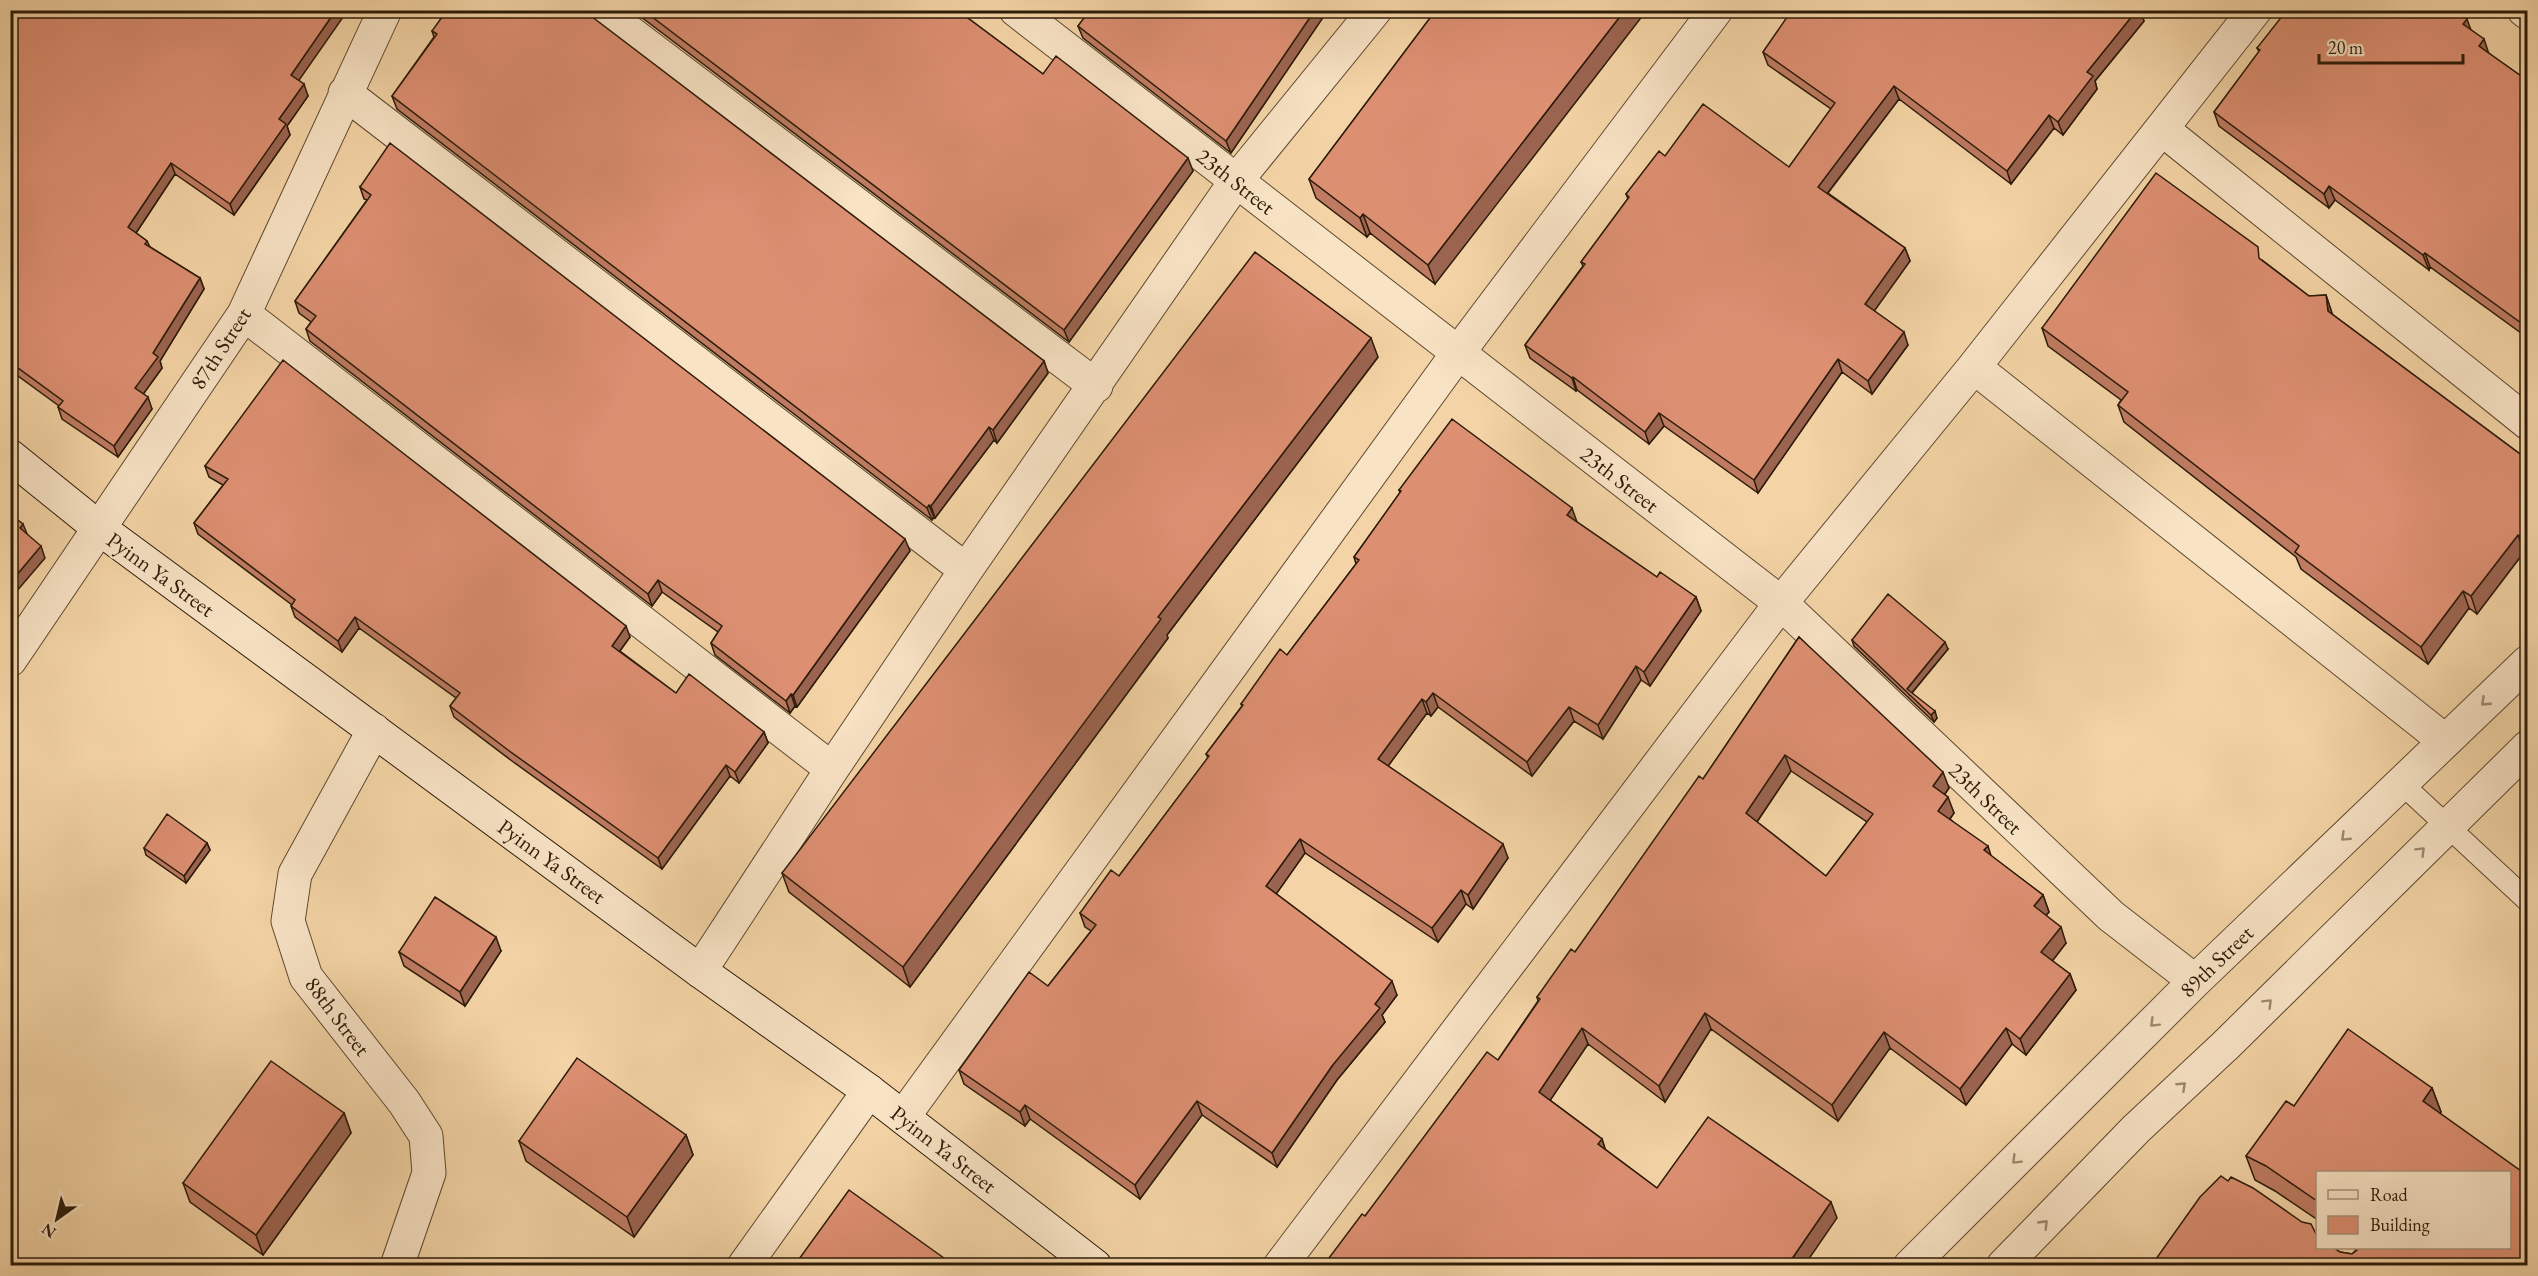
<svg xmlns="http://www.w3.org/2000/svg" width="2538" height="1276" viewBox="0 0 2538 1276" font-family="'EB Garamond',serif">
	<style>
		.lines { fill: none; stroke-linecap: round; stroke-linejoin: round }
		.service-casing { stroke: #5e4930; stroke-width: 23 }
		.minor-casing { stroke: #5e4930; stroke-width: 35 }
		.secondary-casing { stroke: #2c1b09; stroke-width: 35 }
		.service { stroke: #f8e3c5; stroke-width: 21 }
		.minor { stroke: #f8e3c5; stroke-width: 33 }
		.secondary { stroke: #f8e3c5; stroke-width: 33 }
		.wall { fill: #be7b62; stroke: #2c1b09; stroke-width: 1.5; fill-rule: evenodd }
		.shaded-wall { fill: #9b6450; stroke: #2c1b09; stroke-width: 1.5 }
		.building { fill: #dd8f72; stroke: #2c1b09; stroke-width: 1.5; fill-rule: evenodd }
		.oneway { stroke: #9c8970 }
		.labels { text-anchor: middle; stroke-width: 4.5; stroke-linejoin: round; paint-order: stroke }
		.street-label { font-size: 22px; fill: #2c1b09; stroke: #f8e3c5 }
	</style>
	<rect width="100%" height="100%" fill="#f4d4a6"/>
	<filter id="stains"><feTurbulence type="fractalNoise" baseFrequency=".00333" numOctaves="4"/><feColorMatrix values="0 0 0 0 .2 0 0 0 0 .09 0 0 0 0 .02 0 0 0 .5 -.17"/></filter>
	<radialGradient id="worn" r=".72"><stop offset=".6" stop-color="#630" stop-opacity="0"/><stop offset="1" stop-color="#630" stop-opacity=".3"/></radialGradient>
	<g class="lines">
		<defs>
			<path id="service" d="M2401,783l127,118"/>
			<path id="minor" d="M600,10l496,376
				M1016,10l765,593 330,313 84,65
				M2524,10l4,3
				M345,93l621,477
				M2162,129l366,294
				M244,314l588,455
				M1974,367l470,373
				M10,660l234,-346 141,-304
				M374,730l-79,144 -7,47 18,56 98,125 22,34 3,37 -32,93
				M700,971l132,-202 134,-199 270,-389 139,-171
				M903,1117l555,-764 258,-343
				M744,1266l125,-175
				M1280,1266l501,-663 193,-236 281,-357
				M1910,1266l285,-285 333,-319
				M2003,1266l133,-137 90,-84 302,-298"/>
			<path id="secondary" d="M10,456l89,72 601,443 169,120 226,175"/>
		</defs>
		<use href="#service" class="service-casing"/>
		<use href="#minor" class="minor-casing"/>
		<use href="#secondary" class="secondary-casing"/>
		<use href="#service" class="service"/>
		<use href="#minor" class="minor"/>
		<use href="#secondary" class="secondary"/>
	</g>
	<path class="wall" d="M10,10l289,70 9,16 -21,30 3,9 -56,80 -59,-41 -39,59 11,8 3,6 50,31 4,11 -44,72 2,7 -19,26 9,15 -34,48 -56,-38 -4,-12 1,-1 -49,-36z
		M632,10h325l86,64 150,97 -124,171z
		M1075,10h253l-97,143 -148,-115 -5,-12 7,-9z
		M1436,10l-1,274 -65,-51 -3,4 -51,-39 -7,-19z
		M1791,10h349l4,11 -49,60 2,8 -34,46 -9,-7 -43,56 -112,-85 -71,94 77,55 5,13 -36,50 34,34 -36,49 -30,-22 -84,121 -94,-67 -15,18 -72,-54 -1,1 -46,-33 -5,-13 58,-79 -2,-4 47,-63 -2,-5 39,-38 124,11 42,-58 -63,-44 -5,-13 29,-41z
		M584,13l460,348 4,12 -51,70 -3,-3 -59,78 -1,-1 -2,3 -535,-411 -5,-13 42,-59 -2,-6z
		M2470,30l18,23 40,28v257l-98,-71 -1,3 -94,-70 -6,8 -110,-82 -5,-14 45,-60 -2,-4z
		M360,187l550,364 -113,156 -2,-1 -5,7 -75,-58 -4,-12 7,-11 -56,-40 -10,14 -342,-265 -4,-12 5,-7 -12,-9 -4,-12 72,-101 -3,-1z
		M2262,260l47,36 17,-1 6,19 196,146v95l-4,-3 -47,62 -8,-6 -41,56 -127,-95 -5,-12 -172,-135 -6,-17 3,-5 -73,-54 -6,-18z
		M1378,357l-211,278 1,3 -258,349 -121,-95 -7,-19z
		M205,466l425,171 -10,14 56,42 88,39 4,11 -29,40 -9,-7 -68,93 -150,-108 -58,-44 -4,-11 6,-8 -97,-70 -17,24 -47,-35 -4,-11 1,-1 -94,-71 -4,-11 29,-38 -14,-8z
		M1399,490l178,32 80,55 39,20 5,14 -51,75 -9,-6 -38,59 -29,-18 -42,55 -94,-69 -7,9 -4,-3 -39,53 120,92 -35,51 -7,-5 -28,38 -133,-89 -29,41 121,101 -15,20 3,7 -48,58 -60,87 -75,-52 -62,84 -110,-80 -5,7 -61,-42 -5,-14 89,-84 43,-55 -6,-4 -5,-14 39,-37 89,-118 -2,-4 36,-48 -1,-2 46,-49 69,-91 -2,-7 46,-64z
		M1799,637l150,151 -4,6 9,19 -4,6 41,37 52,39 6,17 -3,3 20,28 -14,18 18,13 6,16 -50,65 -14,-11 -46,61 -76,-57 -52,73 -127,-92 -46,73 -77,-58 -38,56 52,39 3,10 52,39 180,30 -472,-2 133,-156 40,-59 -1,-4 38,-45 128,-173zM1791,771l76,51 -41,54 -69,-54z
		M1852,640l96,9 -36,44 25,25 -3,4 -80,-76z
		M207,843l3,7 -24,33 -40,-28 -2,-7z
		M501,951l-36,55 -61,-40 -5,-14z
		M2432,1088l9,24 -1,2 88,152h-377l77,-85 88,53 24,18 12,2 4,-4 -3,-2h157l-192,-75v47l-43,-29 -20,-11 -9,-24 48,-50z
		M344,1113l7,20 -88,122 -73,-53 -7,-19z
		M686,1135l7,20 -59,82 -108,-76 -7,-20z"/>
	<path class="shaded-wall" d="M336,10h12l-53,76 -4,-11z
		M1315,10h13l-97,143 -5,-12z
		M1625,10h22l-212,274 -7,-19z
		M2137,10h3l4,11 -49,60 2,8 -34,46 -5,-13 29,-50z
		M2467,19l5,14 -9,-9z
		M2484,39l5,15 -10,-8z
		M304,84l4,12 -21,30 3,9 -56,80 -4,-11 49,-85z
		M1894,86l5,13 -76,100 -5,-12z
		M2049,115l5,13 -43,56 -4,-13z
		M1188,158l5,13 -124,171 -5,-12z
		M171,163l4,11 -43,65 -4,-12z
		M2329,186l6,14 -6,8 -5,-14z
		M1363,214l7,19 -3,4 -7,-19z
		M1905,248l5,13 -40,56 -5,-13z
		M2425,253l5,14 -1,3 -6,-15z
		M200,278l4,11 -44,72 2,7 -23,32 -4,-12 18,-35z
		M2326,295l6,18 2,15 -6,-17z
		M1904,332l4,13 -36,49 -4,-13z
		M1371,338l7,19 -211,278 1,3 -258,349 -7,-20 255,-350z
		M1838,359l4,13 -84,121 -4,-13z
		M1044,361l4,12 -51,70 -4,-13z
		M1573,377l4,13 -1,1 -4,-13z
		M148,397l4,12 -34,48 -4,-11z
		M1659,413l5,13 -15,18 -4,-12z
		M989,427l5,13 -59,78 -4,-12z
		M929,505l5,12 -2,3 -5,-12z
		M1572,508l5,14 -10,-7z
		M23,524l5,12 -8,-8z
		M2518,535l6,17 -47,62 -6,-18z
		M905,539l5,12 -113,156 -4,-12z
		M41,546l4,12 -35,41v-16z
		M658,580l4,12 -10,14 -4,-12z
		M2463,591l6,17 -41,56 -7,-17z
		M1696,597l5,14 -51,75 -6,-14z
		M355,617l4,11 -17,24 -4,-11z
		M626,626l4,11 -14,19 -4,-10z
		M1945,642l3,7 -38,46 -3,-6z
		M1636,666l5,14 -38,59 -5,-14z
		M1433,693l5,14 -7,9 -5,-14z
		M791,694l4,12 -5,7 -4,-12z
		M1422,699l5,14 -44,60 -5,-14z
		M1569,707l5,14 -42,55 -5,-14z
		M1935,711l2,7 -3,4 -3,-7z
		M764,732l4,11 -29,40 -4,-11z
		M1785,755l6,16 -39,58 -6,-16z
		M726,765l4,11 -68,93 -4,-11z
		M1943,772l6,16 -10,14 -6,-16z
		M1948,797l6,16 -10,14 -6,-16z
		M1300,839l5,14 -33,47 -6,-14z
		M207,843l3,7 -24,33 -2,-7z
		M1503,844l5,14 -35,51 -5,-14z
		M1988,846l5,16 -9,-12z
		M1461,890l5,14 -28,38 -6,-14z
		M2043,895l6,17 -9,10 -6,-16z
		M2061,927l5,16 -19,25 -6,-16z
		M496,937l5,14 -36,55 -5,-14z
		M2070,974l6,16 -50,65 -6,-16z
		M1392,981l5,14 -15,20 3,7 -48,58 -60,87 -5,-14 103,-149z
		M1705,1013l6,16 -46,73 -6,-16z
		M1582,1028l6,16 -43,64 -6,-16z
		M2006,1028l6,16 -46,61 -6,-16z
		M1884,1032l6,16 -52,73 -6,-16z
		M2432,1088l9,24 -9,14 -9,-25z
		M1197,1101l5,14 -62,84 -5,-14z
		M1025,1105l5,14 -5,7 -5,-14z
		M344,1113l7,20 -88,122 -7,-20z
		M686,1135l7,20 -59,82 -7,-20z
		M1602,1139l5,16 -9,-11z
		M1831,1202l6,16 -33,48h-17z"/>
	<path class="building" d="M10,10h326l-45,65 13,9 -25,35 7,5 -56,80 -59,-41 -43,64 19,14 -2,3 55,34 -47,75 5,4 -23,31 13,9 -34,49 -56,-39 5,-6 -53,-39z
		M447,10h136l461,351 -51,69 -4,-3 -58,79 -2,-1 -2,3 -535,-412 45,-62 -5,-3z
		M643,10h314l86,64 13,-18 132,102 -124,172z
		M1088,10h227l-89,131 -148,-115 11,-15z
		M1436,10h189l-197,255 -65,-51 -3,4 -51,-39z
		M1792,10h345l-50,62 6,4 -35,46 -9,-7 -42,56 -113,-85 -76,101 87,61 -40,56 39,28 -36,49 -30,-22 -84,121 -95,-67 -14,19 -72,-55 -1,1 -47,-33 60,-81 -4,-2 48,-65 -3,-3 33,-43 6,5 38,-52 86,63 46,-64 -72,-51z
		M2287,10h168l12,9 -4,5 21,15 -5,7 49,35v247l-103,-75 -2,2 -94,-69 -5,8 -110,-82 46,-62 -3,-2z
		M390,143l515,396 -112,156 -2,-1 -5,7 -75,-58 11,-17 -64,-46 -10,14 -342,-265 10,-13 -21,-15 76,-106 -11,-8z
		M2156,173l102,74 1,11 50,38 17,-1 2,16 200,149v82l-10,-7 -47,61 -8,-5 -42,56 -126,-95 4,-6 -181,-141 10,-13 -86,-64z
		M1255,252l116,86 -213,279 3,2 -258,348 -121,-94z
		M283,360l343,266 -14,20 64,47 13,-19 75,58 -29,40 -9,-7 -68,93 -150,-108 -58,-44 10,-13 -105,-76 -17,24 -47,-35 4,-6 -101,-77 34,-44 -23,-13z
		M1452,419l120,89 -5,7 90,62 3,-5 36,25 -52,75 -8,-6 -38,59 -29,-18 -42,55 -94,-69 -7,9 -4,-3 -44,60 125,85 -35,51 -7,-5 -29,38 -132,-89 -34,47 126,95 -17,23 5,4 -48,58 -60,87 -75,-52 -62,84 -110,-80 -5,7 -61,-42 70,-98 19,14 48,-61 -16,-12 31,-43 8,6 90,-120 -3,-2 37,-49 -2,-1 39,-55 7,6 72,-95 -5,-3 47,-66 -2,-1z
		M10,514l13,10 -3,4 21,18 -31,37z
		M1888,594l57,48 -38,47 28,22 -4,4 -79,-75z
		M1799,637l144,135 -10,14 15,11 -10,14 50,35 -4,4 59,45 -9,11 27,21 -20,25 29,22 -50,65 -14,-11 -46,61 -76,-57 -52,73 -127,-92 -46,73 -77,-58 -43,64 63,47 -4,5 59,44 51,-71 123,85 -44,64h-464l39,-52 3,2 122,-164 11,8 42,-61 -3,-2 34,-48 4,3 124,-176 4,3zM1785,755l88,59 -47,62 -80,-63z
		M167,814l40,29 -23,33 -40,-28z
		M435,897l61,40 -36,55 -61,-40z
		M2348,1029l84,59 -9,13 105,75v90h-377l49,-69 21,-21 7,5 3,-4 22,11 49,34 9,2 5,10 2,1v13h16l6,4 12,2 5,-4 1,-2h152v-75h-192v30l-1,-2 -51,-35 -20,-10 40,-55 8,5z
		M577,1058l109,77 -59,82 -108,-76z
		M271,1061l73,52 -88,122 -73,-52z
		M849,1190l106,76h-161z"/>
	<defs><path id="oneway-chevron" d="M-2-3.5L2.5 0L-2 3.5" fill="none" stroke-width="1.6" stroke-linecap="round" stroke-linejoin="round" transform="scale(1.5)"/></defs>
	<g class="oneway">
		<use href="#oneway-chevron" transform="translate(2485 702) rotate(137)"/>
		<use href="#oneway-chevron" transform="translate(2345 837) rotate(136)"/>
		<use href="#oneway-chevron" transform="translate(2421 851) rotate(-45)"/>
		<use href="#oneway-chevron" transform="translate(2268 1003) rotate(-45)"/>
		<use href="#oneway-chevron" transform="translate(2154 1023) rotate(135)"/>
		<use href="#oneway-chevron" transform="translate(2182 1086) rotate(-43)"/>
		<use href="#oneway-chevron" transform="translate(2016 1160) rotate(135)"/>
		<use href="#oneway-chevron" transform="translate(2044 1224) rotate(-46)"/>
	</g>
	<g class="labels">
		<g class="street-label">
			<text transform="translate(1236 181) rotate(38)" y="8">23th Street</text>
			<text transform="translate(220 348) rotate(-57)" y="8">87th Street</text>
			<text transform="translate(1620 479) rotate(38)" y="8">23th Street</text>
			<text transform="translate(161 574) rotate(36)" y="8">Pyinn Ya Street</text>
			<text transform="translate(1986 798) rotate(44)" y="8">23th Street</text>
			<text transform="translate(552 861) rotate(36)" y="8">Pyinn Ya Street</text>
			<text transform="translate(2216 961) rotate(-44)" y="8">89th Street</text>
			<text transform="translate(338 1016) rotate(53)" y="8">88th Street</text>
			<text transform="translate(944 1149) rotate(38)" y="8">Pyinn Ya Street</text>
		</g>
	</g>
	<rect width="2538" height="1276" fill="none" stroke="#f4d4a6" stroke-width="36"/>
	<rect x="12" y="12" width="2514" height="1252" fill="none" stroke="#2c1b09" stroke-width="3"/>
	<rect x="18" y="18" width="2502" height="1240" fill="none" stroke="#2c1b09" stroke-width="1.5"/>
	<rect x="2316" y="1171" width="195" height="78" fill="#f8e3c5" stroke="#a6937a" stroke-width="1.5"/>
	<rect x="2328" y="1190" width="30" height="9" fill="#f8e3c5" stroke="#a6937a" stroke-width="1.5"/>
	<text x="2370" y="1201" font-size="18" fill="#2c1b09">Road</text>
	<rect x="2328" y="1216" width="30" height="18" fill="#dd8f72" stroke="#a6937a" stroke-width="1.5"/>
	<text x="2370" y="1231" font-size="18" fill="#2c1b09">Building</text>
	<g transform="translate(57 1219) rotate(214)" stroke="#f8e3c5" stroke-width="4.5" paint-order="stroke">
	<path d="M0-4.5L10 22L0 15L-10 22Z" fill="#2c1b09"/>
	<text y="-9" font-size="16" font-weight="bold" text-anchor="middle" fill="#2c1b09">N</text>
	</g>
	<path d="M2319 54v9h144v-9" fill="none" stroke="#2c1b09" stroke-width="3"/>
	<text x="2328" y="54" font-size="18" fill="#2c1b09" stroke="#f8e3c5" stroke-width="4.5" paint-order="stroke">20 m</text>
	<rect width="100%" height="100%" filter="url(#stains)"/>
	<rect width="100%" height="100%" fill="url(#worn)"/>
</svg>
